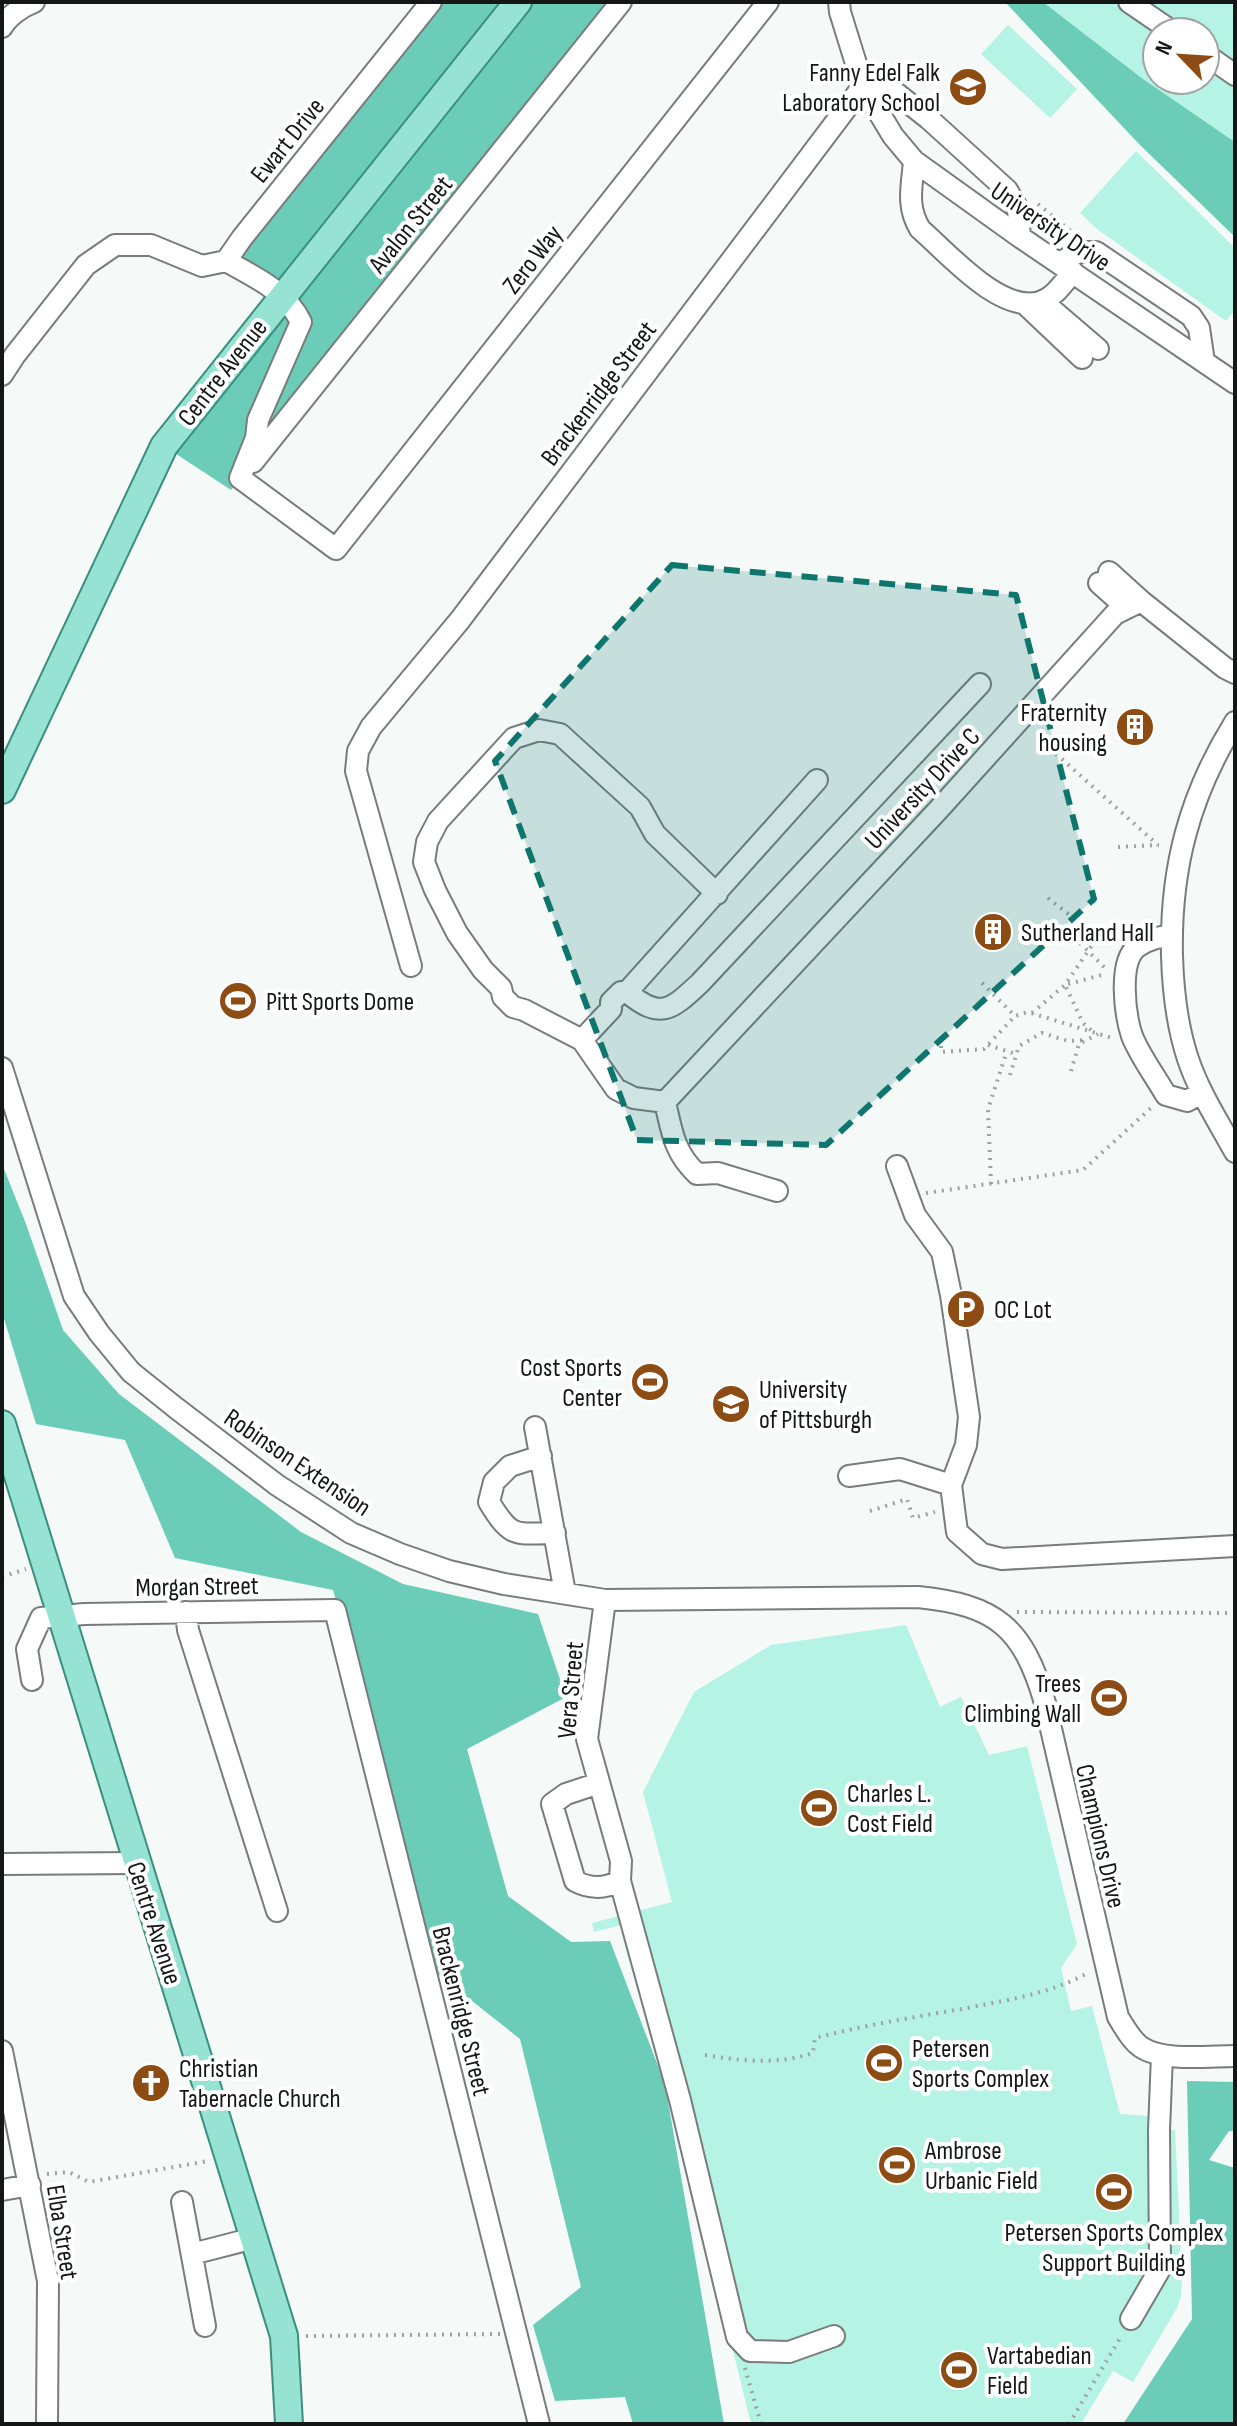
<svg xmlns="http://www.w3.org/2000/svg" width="1237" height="2426" viewBox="0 0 1237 2426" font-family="'Sofia Sans Condensed',sans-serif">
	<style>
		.green { fill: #b5f3e4; fill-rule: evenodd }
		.forest { fill: #6bcdb8 }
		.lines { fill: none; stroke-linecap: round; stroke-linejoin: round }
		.minor-casing { stroke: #797c7c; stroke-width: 24 }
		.major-casing { stroke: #3b8f7f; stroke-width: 30 }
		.path { stroke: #9ea1a0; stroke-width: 4; stroke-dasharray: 2 6; stroke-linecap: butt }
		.minor { stroke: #fff; stroke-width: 20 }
		.major { stroke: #96e3d4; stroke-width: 26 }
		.marked { fill: #0f766e; fill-opacity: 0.2; stroke: #0f766e; stroke-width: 6; stroke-dasharray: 16 10; stroke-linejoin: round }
		.labels { text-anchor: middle; stroke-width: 8; stroke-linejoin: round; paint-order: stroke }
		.poi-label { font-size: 26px; fill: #151716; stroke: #fff; text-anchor: start }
		.street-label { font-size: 26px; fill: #151716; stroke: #fff }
	</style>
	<rect width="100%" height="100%" fill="#f5f9f8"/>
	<path class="green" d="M1043,2h192v140l-92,-63zM1157,32h48v48h-48z
		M1008,25l69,64 -27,29 -69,-64z
		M1136,151l99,97v62l-9,11 -129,-92 -17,-16z
		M906,1625l34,82 21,-10 28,58 38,-9 50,198 -16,24 10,43 21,-5 28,108 28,2 1,13 26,1 7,148 -1,18 -4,12 -44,74 -20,-11 -32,53h-330l-102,-415 -22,-55 -6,-29 -27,7 -2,-9 80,-21 -29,-110 51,-100 77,-47z"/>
	<path class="forest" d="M431,2h190l-390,488 -67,-44 118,-150 -56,-35z
		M1005,2h38l100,77 92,63v95l-95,-92z
		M2,1164l24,60 37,106 56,64 182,138 102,52 135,30 28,83 -99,52 41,147 63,46 39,-1 55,143 59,340h-91l-8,-27 -70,4 -22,-76 48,-38 -61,-248 -91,-72 -35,-164 -61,-213 -158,-32 -50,-118 -89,-16 -34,-112z
		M1187,2081l48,1v49h-6l-20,29 26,8v255l-112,1 69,-105z"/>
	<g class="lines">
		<defs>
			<path id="minor" d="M839,2l1,10 23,74 30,50 21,25 106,76 215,146
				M1129,2l44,30
				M2,27c6,-11 21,-21 32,-25
				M1205,54l30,21
				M863,86l20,1 13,6 33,26 78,71 11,19 2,28
				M914,161c-2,25 -8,45 6,68 28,24 80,85 120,73 15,-5 23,-19 33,-30
				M226,261c29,16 60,30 75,61l-43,98 -2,18 -16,40 96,71 432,-547
				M226,261l16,-23 189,-236
				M1059,263l20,-11h17l95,64 8,12 5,34
				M1042,301l56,48
				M1025,304l57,54
				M2,375l13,-20 71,-90 29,-20h36l51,21 24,-5
				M253,462l368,-460
				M1109,572l32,29
				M1099,583l28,25
				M1235,722c-46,74 -65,147 -63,234 1,34 5,70 16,103 11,33 30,62 47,93
				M1172,935c-12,2 -24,4 -35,12 -19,15 -12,68 -5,89 8,20 23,40 34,59l21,6 14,-8
				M411,966l-55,-195 2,-20 13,-24 89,-107 403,-534
				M627,992c34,29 45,17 73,-9l280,-299
				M582,1040l29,-31v-7l10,-10h6l190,-212
				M2,1068l72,228 25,37 32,39 45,36 101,77 74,48 49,21 49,17 55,13 101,16 313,-3c78,8 105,30 127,106l73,314c7,11 13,23 23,30 22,15 68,9 94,9
				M665,1102l275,-294 175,-194 26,-13 84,67 10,5
				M665,1102l-31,-4 -18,-9 -34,-49 -58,-30 -11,-3 -10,-10 -2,-9 -18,-18 -26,-37 -22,-43 -11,-28 3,-20 11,-21 76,-83 25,-8 21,4 80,73 15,27 62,60
				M665,1102c7,30 9,50 32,72l21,-1 59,18
				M897,1166l18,49 27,37 9,43 18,122 -3,28 -15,40 6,47 25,22 20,5 233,-13
				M535,1427l30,166
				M541,1456l-31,10 -16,16 -5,20c22,36 25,32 66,31
				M849,1476l51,-7 51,16
				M186,1612l2,18 89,281
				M32,1680l-5,-31 14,-31 43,-4 251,-4 204,814
				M599,1783l-33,11 -14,10 23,77c15,8 29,8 45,0l1,-20 -34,-122 18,-139
				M2,1864l134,-1
				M620,1881l60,219 57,237 13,14 39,1 45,-16
				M2,2051l46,230 -1,143
				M2,2190l28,-5
				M182,2202l23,124
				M192,2254l62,-16
				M1131,2319l29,-50 -1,-139 3,-75"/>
			<path id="major" d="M2,790l162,-344 354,-444
				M2,1424l282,912 5,88"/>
		</defs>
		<use href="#minor" class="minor-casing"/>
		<use href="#major" class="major-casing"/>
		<path class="path" d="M1038,204l36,30
			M1044,743l114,102
			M1118,847l41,-2
			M1048,898l52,41
			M1080,943l27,27
			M982,983l33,33 13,-4 84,26
			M1032,1013l33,-28 30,-44 26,-2
			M1091,1030l-8,-7 -18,-38 40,-11
			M988,1045l28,9
			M941,1046v6l43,-3 31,-33
			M1071,1071l8,-27 19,-10
			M1010,1075l9,-29 23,-13 26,8 17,-1
			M991,1184l-3,-75 19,-58
			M926,1193l157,-23 68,-62
			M870,1511l37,-12 6,19 22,-6
			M2,1577l24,-8
			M1017,1612l218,1
			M705,2055c37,6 72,10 108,-2l2,-15c50,-13 101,-21 152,-30 41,-8 81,-14 119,-34
			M47,2174l22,-2 20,10 119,-21
			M306,2336l194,-2
			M745,2368l16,56
			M1069,2424l53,-89"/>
		<use href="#minor" class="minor"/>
		<use href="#major" class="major"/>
	</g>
	<path class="marked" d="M672,565l344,30 78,304 -268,246 -189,-5 -142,-379z"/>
	<defs>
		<symbol id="school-disc" viewBox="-11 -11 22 22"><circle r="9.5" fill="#8c4c14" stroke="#fff"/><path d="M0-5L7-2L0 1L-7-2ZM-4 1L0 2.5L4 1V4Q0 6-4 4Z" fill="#fff"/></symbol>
		<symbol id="building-disc" viewBox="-11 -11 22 22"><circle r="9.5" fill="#8c4c14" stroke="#fff"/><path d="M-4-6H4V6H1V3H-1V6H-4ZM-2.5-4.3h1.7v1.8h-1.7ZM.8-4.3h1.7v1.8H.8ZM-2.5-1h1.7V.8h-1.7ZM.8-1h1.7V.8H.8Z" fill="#fff"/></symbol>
		<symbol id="stadium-disc" viewBox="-11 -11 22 22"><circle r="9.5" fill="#8c4c14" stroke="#fff"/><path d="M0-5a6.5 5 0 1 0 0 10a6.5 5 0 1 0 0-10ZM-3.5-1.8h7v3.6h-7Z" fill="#fff"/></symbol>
		<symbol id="parking-disc" viewBox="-11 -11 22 22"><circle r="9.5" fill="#8c4c14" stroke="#fff"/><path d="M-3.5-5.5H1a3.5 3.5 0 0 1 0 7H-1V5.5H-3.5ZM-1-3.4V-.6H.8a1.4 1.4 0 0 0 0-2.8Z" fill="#fff"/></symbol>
		<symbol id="university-disc" viewBox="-11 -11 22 22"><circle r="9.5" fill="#8c4c14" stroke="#fff"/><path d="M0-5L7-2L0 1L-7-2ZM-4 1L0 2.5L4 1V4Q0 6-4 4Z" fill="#fff"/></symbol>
		<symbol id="church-disc" viewBox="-11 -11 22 22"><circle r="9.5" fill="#8c4c14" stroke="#fff"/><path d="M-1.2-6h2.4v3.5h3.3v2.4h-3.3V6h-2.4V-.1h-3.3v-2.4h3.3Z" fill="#fff"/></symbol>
	</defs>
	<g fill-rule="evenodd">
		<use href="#school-disc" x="946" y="65" width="44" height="44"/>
		<use href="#building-disc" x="1113" y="705" width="44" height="44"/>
		<use href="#building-disc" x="971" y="910" width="44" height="44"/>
		<use href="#stadium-disc" x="216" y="979" width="44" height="44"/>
		<use href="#parking-disc" x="944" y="1287" width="44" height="44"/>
		<use href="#stadium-disc" x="628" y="1360" width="44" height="44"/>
		<use href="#university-disc" x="709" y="1382" width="44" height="44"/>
		<use href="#stadium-disc" x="1087" y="1676" width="44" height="44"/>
		<use href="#stadium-disc" x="797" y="1786" width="44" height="44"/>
		<use href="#stadium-disc" x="862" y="2041" width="44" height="44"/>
		<use href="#church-disc" x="129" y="2061" width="44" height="44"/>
		<use href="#stadium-disc" x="875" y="2143" width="44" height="44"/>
		<use href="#stadium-disc" x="1092" y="2170" width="44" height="44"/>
		<use href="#stadium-disc" x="937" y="2348" width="44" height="44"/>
	</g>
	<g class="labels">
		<g class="poi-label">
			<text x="940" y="81" text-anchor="end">Fanny Edel Falk<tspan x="940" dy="30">Laboratory School</tspan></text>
			<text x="1107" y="721" text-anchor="end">Fraternity<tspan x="1107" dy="30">housing</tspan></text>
			<text x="1021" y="941">Sutherland Hall</text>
			<text x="266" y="1010">Pitt Sports Dome</text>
			<text x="994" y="1318">OC Lot</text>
			<text x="622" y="1376" text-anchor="end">Cost Sports<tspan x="622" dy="30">Center</tspan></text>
			<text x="759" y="1398">University<tspan x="759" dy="30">of Pittsburgh</tspan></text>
			<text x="1081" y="1692" text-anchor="end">Trees<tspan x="1081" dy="30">Climbing Wall</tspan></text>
			<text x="847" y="1802">Charles L.<tspan x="847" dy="30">Cost Field</tspan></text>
			<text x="912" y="2057">Petersen<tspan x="912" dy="30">Sports Complex</tspan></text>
			<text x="179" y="2077">Christian<tspan x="179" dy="30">Tabernacle Church</tspan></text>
			<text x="925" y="2159">Ambrose<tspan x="925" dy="30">Urbanic Field</tspan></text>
			<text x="1114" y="2241" text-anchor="middle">Petersen Sports Complex<tspan x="1114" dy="30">Support Building</tspan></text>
			<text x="987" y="2364">Vartabedian<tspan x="987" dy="30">Field</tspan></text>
		</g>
		<g class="street-label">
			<text transform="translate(287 140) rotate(-51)" y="9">Ewart Drive</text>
			<text transform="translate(410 224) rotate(-51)" y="9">Avalon Street</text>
			<text transform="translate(1051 226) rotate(34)" y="9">University Drive</text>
			<text transform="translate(532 259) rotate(-52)" y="9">Zero Way</text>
			<text transform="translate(222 372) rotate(-52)" y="9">Centre Avenue</text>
			<text transform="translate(598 393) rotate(-53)" y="9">Brackenridge Street</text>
			<text transform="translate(922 788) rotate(-47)" y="9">University Drive C</text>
			<text transform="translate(298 1462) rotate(34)" y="9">Robinson Extension</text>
			<text transform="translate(197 1586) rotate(-1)" y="9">Morgan Street</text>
			<text transform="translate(570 1690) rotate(-85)" y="9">Vera Street</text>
			<text transform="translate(1101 1836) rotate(77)" y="9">Champions Drive</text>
			<text transform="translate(155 1923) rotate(72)" y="9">Centre Avenue</text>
			<text transform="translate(462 2011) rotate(76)" y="9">Brackenridge Street</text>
			<text transform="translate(63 2232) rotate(81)" y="9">Elba Street</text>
		</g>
	</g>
	<rect width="1237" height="2426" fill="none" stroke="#151716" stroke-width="8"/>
	<g transform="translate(1181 56) rotate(295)"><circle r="38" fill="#ffffff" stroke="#a1a2a2" stroke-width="2"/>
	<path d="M0-6L14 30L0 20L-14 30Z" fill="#8c4c14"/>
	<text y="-12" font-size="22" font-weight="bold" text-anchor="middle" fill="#151716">N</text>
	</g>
</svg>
